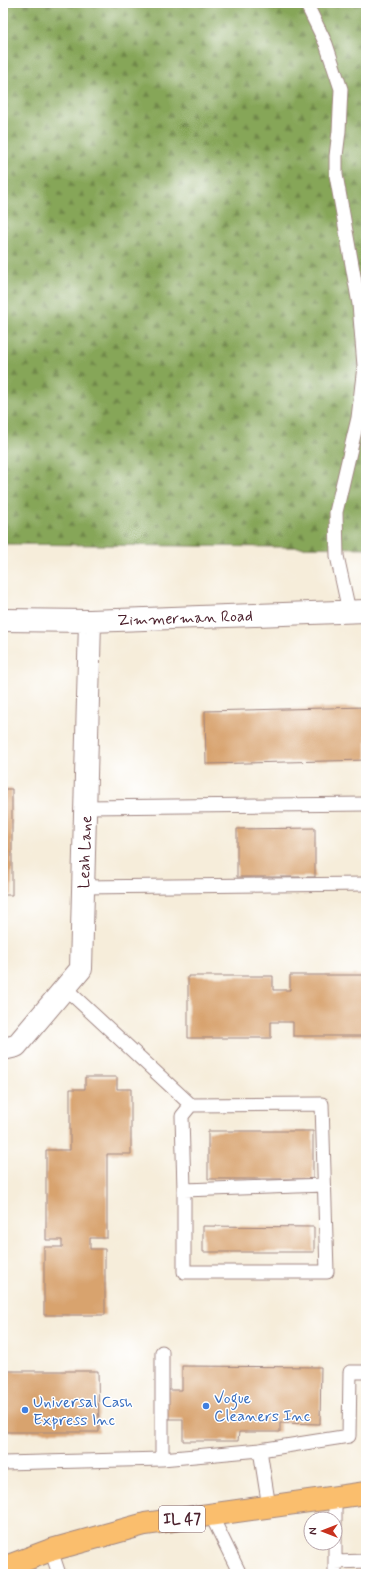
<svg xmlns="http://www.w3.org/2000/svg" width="369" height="1577" viewBox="0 0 369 1577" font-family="Mynerve,sans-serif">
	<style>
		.forest { fill: url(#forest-firs); stroke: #686242 }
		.building { fill: #d8a36e }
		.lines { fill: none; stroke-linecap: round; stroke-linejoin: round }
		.lane-casing { stroke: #a08682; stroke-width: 15 }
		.street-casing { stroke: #a08682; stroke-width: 24 }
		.primary-casing { stroke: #a08682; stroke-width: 24 }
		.lane { stroke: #fff; stroke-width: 13 }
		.street { stroke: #fff; stroke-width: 22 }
		.primary { stroke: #fabe6d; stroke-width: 22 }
		.shop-dot { fill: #3f7fe0; stroke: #fff; stroke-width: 1.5 }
		.labels { text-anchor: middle; stroke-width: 3; stroke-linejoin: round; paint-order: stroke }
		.shield { fill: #fff; stroke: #80626b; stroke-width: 1 }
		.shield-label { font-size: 15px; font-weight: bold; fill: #4a1f2b }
		.street-label { font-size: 16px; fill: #4a1f2b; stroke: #fff }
		.shop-label { font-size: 16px; fill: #366cbe; stroke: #fff; text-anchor: start }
	</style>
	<defs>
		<pattern id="forest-firs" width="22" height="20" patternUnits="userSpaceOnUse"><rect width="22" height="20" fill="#86a659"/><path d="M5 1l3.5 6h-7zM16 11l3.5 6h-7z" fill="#70874a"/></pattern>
	</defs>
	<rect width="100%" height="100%" fill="#fff"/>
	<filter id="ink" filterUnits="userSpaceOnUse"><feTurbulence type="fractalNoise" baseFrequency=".025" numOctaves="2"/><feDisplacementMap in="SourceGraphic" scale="8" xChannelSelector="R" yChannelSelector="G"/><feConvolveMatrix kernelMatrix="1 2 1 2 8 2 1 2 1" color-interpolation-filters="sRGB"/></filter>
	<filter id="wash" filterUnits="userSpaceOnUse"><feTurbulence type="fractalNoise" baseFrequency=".012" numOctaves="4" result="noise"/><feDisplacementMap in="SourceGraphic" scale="16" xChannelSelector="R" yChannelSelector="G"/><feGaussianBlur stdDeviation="0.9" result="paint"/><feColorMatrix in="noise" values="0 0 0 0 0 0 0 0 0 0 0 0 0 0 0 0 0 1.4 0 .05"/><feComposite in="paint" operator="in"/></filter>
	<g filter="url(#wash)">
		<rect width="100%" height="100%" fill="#f6edda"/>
		<path class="forest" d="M3,3h363v545l-363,-4z"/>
		<g id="blocks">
			<path class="building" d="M366,707v53l-160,4 -1,-53z
				M3,789h9v106h-9z
				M315,828v49h-78v-48z
				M290,975h76v61h-73v-14h-22v16h-83v-62h85v14h17z
				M85,1077h32v12h14v65h-24v84h-17v11h15v66h-61v-68h18v-7h-16v-90h24v-61h15z
				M208,1131h105v48h-105z
				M203,1226l111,1v25h-111z
				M3,1243h2v34h-2z
				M182,1366l139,1 -1,57 -40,-1v9h-41l-1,9h-55v-22h-17v-29h16z
				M3,1371h95l1,61h-96z"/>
		</g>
	</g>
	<g filter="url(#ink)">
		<use href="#blocks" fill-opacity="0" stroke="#a08682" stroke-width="1"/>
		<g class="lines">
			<defs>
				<path id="lane" d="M306,3l20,41 15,45 -2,42 -3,25v19l23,129 5,62 -6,52 -22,94 1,44 12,55
					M86,807l280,-3
					M83,887l283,-3
					M65,988l126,117 131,-1 5,168h-143v-82
					M191,1105l-9,11 2,74 140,-5
					M162,1352v107
					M260,1450l9,57
					M3,1463l159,-4 98,-9 89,-14 1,-64h16
					M211,1515l29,59
					M51,1550l8,24
					M335,1562l31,-1
					M335,1574v-77"/>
				<path id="street" d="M3,620l87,1 276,-10
					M3,1049l13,-3 65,-77 9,-348"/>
				<path id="primary" d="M3,1568l48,-18 94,-26 221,-31"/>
			</defs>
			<use href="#lane" class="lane-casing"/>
			<use href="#street" class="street-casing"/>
			<use href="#primary" class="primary-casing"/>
			<use href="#lane" class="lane"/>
			<use href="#street" class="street"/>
			<use href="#primary" class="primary"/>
		</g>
	</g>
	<g class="shop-dot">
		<circle cx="206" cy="1406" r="4"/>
		<circle cx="25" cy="1410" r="4"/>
	</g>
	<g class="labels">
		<rect class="shield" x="159" y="1506" width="46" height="26" rx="3"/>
		<g class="shield-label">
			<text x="182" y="1524">IL 47</text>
		</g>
		<g class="street-label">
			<text transform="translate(185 617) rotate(-2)" y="6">Zimmerman Road</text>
			<text transform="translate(84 852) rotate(-88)" y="6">Leah Lane</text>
		</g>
		<g class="shop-label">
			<text x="214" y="1403">Vogue<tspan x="214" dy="18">Cleaners Inc</tspan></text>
			<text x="33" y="1407">Universal Cash<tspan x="33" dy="18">Express Inc</tspan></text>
		</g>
	</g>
	<rect width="369" height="1577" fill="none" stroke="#fff" stroke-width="16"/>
	<g transform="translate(323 1531) rotate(270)"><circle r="19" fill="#ffffff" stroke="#b7a5aa"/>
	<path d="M0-3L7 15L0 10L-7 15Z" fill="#c8321e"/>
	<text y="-6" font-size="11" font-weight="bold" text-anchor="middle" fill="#4a1f2b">N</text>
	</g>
</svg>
